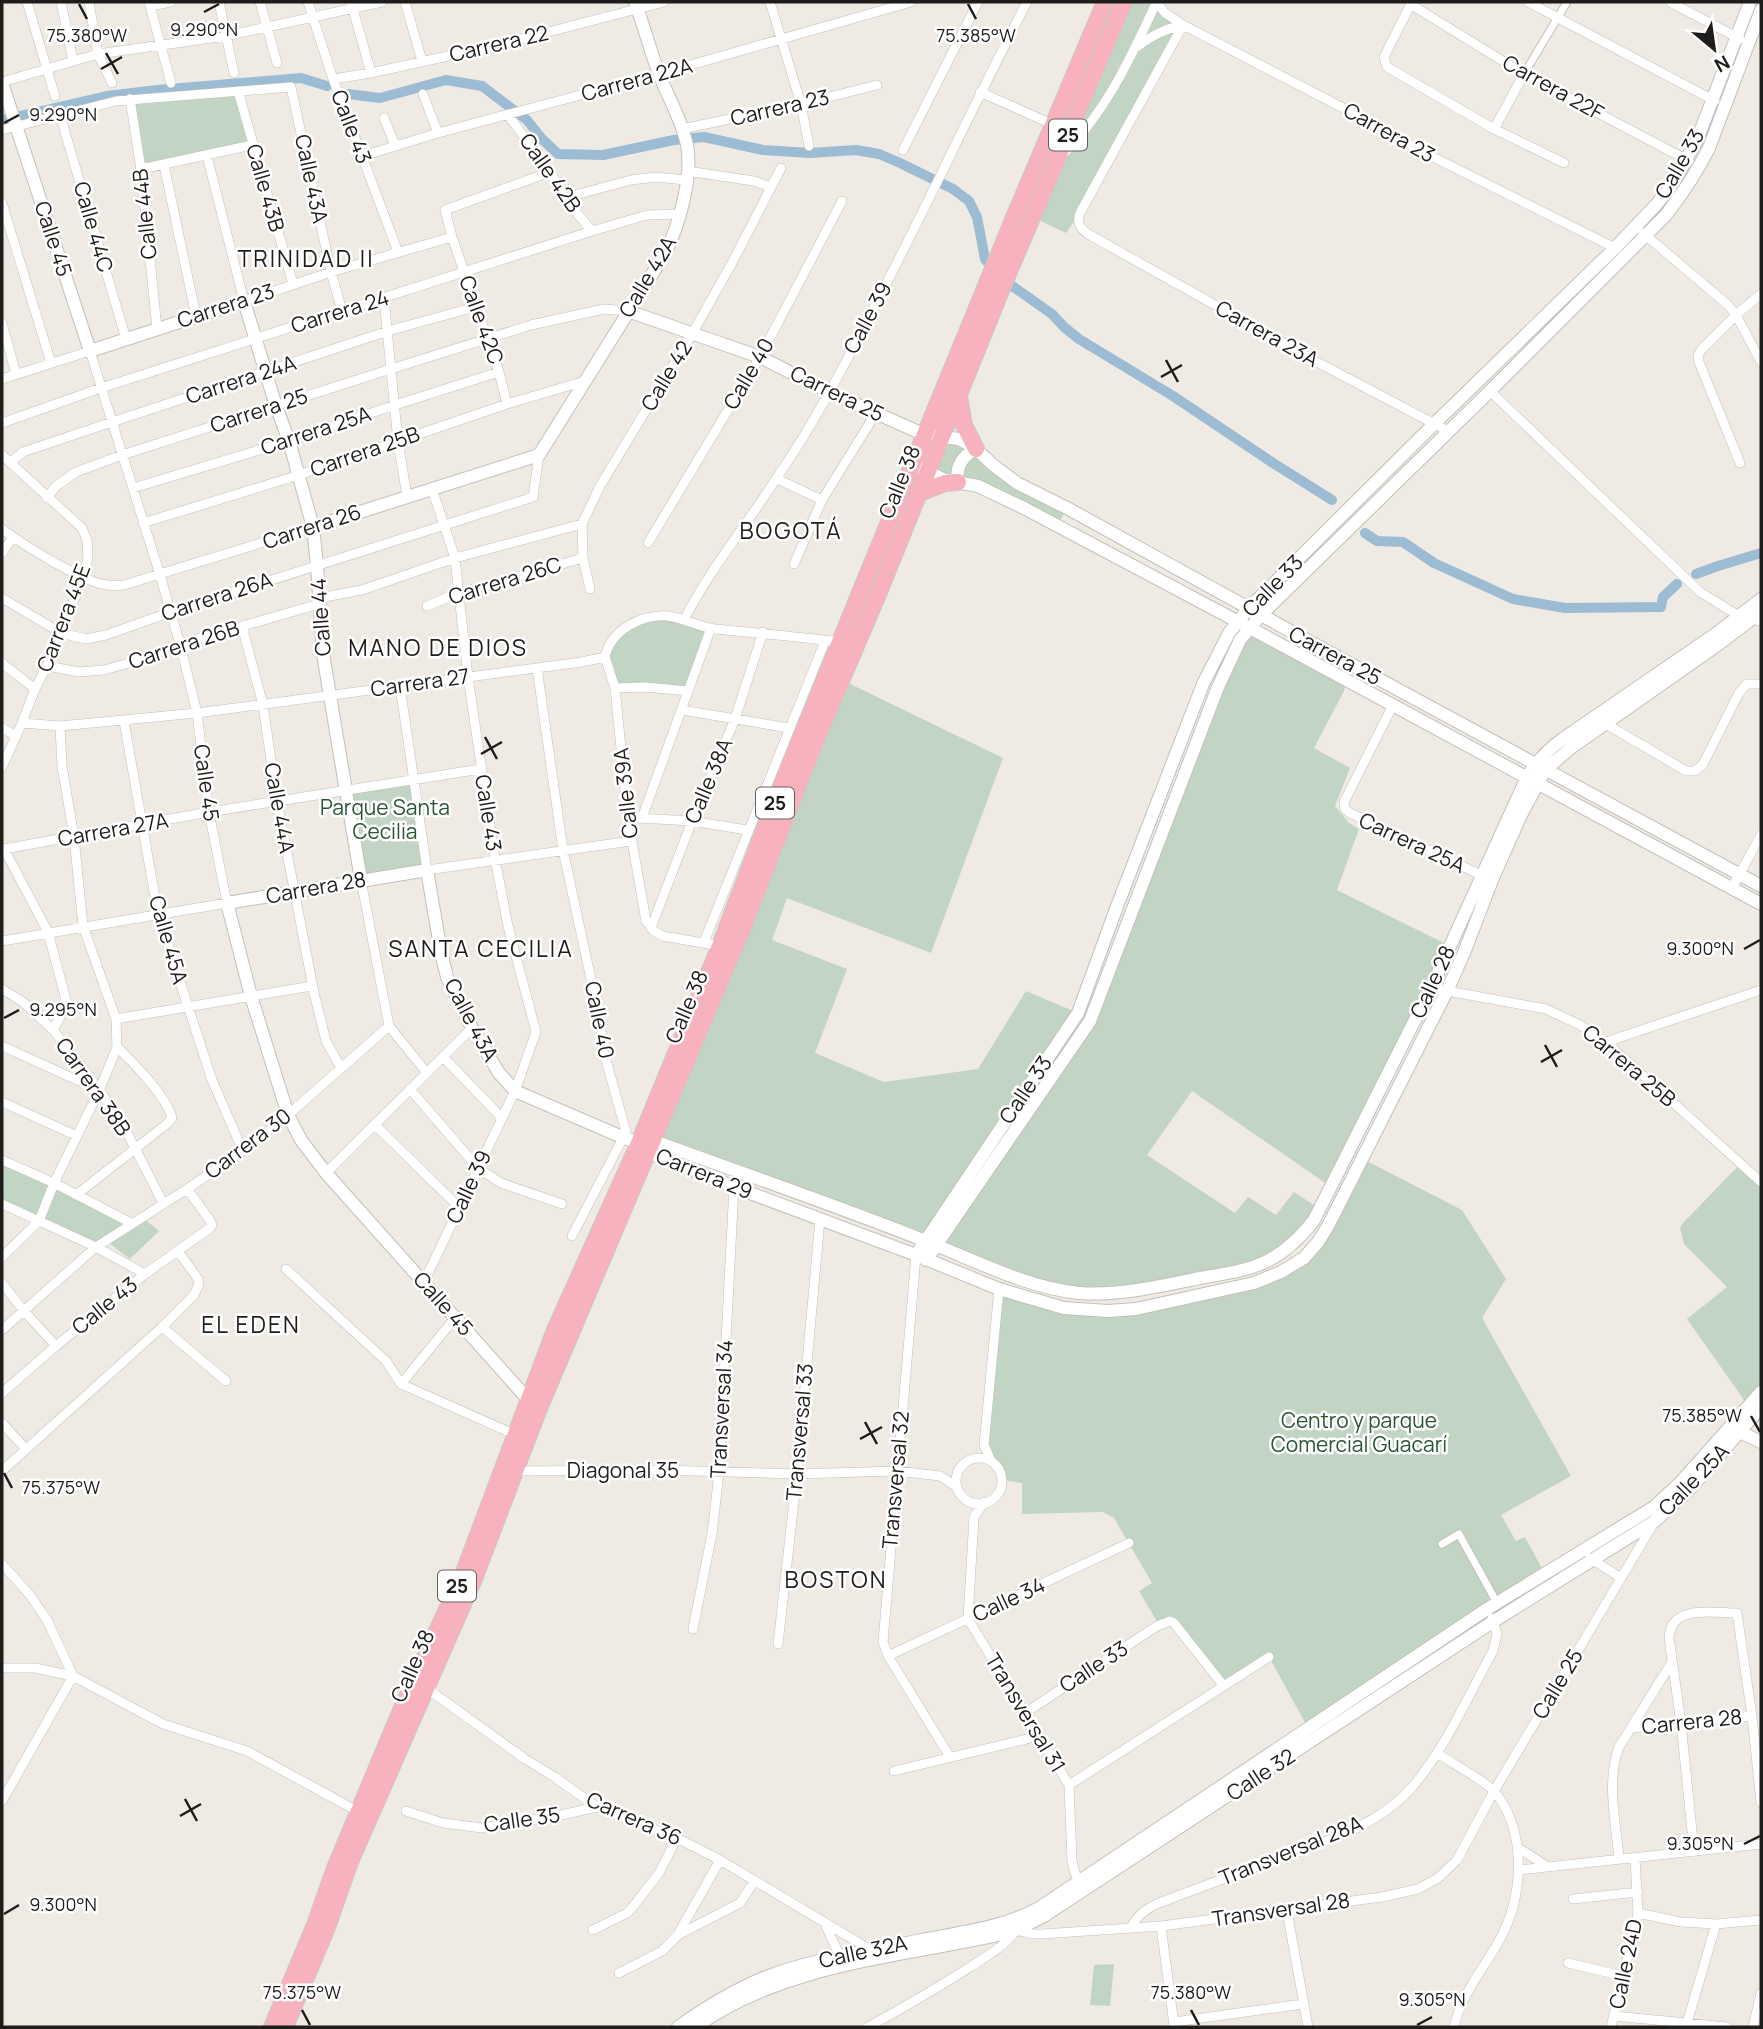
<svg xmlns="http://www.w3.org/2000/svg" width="1763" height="2029" viewBox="0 0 1763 2029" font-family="Manrope,sans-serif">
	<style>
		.green { fill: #c2d4c4 }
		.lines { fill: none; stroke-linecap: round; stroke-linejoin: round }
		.canal { stroke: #9bbcd3; stroke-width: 10 }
		.pedestrian-casing { stroke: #c3c0b9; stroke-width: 9 }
		.minor-casing { stroke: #c3c0b9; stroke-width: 10 }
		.tertiary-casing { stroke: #c3c0b9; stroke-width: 14 }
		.secondary-casing { stroke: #c3c0b9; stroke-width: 14 }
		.trunk-casing { stroke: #c9c9c8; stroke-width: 18 }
		.pedestrian { stroke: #fff; stroke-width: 7 }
		.minor { stroke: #fff; stroke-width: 9 }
		.tertiary { stroke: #fff; stroke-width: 12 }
		.secondary { stroke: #fff; stroke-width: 12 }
		.trunk { stroke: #f7b2be; stroke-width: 16 }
		.ticks { fill: none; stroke: #1f1d1b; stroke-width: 2.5 }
		.labels { text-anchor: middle; stroke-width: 5; stroke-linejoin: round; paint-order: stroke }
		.shield { fill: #fff; stroke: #62615f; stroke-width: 2 }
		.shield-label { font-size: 19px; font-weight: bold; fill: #1f1d1b }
		.street-label { font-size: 21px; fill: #1f1d1b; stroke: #fff }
		.park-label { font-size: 21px; fill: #295632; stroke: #fff }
		.neighbourhood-label { font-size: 23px; letter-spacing: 2px; fill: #1f1d1b; stroke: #fff }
		.ticks-label { font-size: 18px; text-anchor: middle; fill: #1f1d1b; stroke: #fff; stroke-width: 5; stroke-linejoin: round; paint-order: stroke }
	</style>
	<rect width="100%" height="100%" fill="#efebe4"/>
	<path class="green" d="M1124,2h32l27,23 -103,188 -14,20 -34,-16z
		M238,91l14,54 -111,24 -11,-70z
		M944,432l49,33 74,43 -10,19 -129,-57z
		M668,616l43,12 -23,63 -73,-3 -8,-42 17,-17z
		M1250,628l96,52 -2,11 -30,57 36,20 -15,38 14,17 10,6 -22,61 113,56 -119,241 -139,-96 -45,64 88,58 13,-16 28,18 18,-23 26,17 -16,25 -52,33 -173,26 -144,-48 155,-224 128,-334z
		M842,680l161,78 -72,195 -144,-55 -15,42 75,29 -32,84 69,29 94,-13 48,-78 52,22 -154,227 -270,-99z
		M413,781l14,89 -66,10 -16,-89z
		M1363,1159l99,51 44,69 -24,39 89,158 -70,39 15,26 9,-4 20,37 -237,154 -39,-71 -46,28 -49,-62 -15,2 -20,-34 13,-8 -38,-65 -11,-6 -81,2v-31l-20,-3c-5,-13 -13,-22 -18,-34l15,-157 109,22 124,-22 72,-31z
		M2,1160l129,63 -35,24 -94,-43z
		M1741,1163l20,19v210l-11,13 -6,-5 -57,-81 40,-32 -43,-43 -4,-16 4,-6z
		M143,1218l16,13 -29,28 -21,-16z
		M1114,1964l-4,42 -20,-1 4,-40z"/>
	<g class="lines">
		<path class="canal" d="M348,94l32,4 66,-18 36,6 45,34 15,19 16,15 45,1 71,-15 30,-3 59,13 47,3 46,-3 23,4 21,9 53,26 16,12 8,16 8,42 13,17 54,38 12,13 15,12 94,57 100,67 59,37
			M2,120l105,-24 50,-6 144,-12 26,8
			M1365,533l12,8 26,1 31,21 79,36 52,9 96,-1 2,-10 14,-13
			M1696,574l22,-8 43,-13"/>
		<defs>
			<path id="pedestrian" d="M1524,74l43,-72
				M1442,1544l17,-10 38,69"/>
			<path id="minor" d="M27,2l28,94
				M61,2l12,58
				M89,2l9,52 14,29
				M149,2l22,81
				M219,2l15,71
				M260,2l17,61
				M308,2l25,77 65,173
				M351,2l20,71
				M405,2l17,59
				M770,2l31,102 8,42
				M1156,2l9,11 18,12 164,85 82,45 188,94
				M1412,2l-28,55 3,10 107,62 70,34
				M1528,2l187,99
				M1670,2l70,37
				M1410,4l114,70 165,87
				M150,6l21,-4
				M1183,25l-103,188c-4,9 0,15 8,21l227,127 133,70
				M1138,46c15,-11 27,-17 45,-21
				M333,79l38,-6 127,-28 166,-43
				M2,82l96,-28 128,-18 156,-34
				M238,91l55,193
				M980,92l74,33
				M423,94l15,39
				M130,99l11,70 16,160
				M60,115l66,224
				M508,115l42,57 14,26 28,33
				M384,118l11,27
				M682,129l119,-25 76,-19
				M1494,129l30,-55
				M2,130l114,-29 175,-14 40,185 11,39
				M903,150l75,-148
				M1064,153c42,-41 68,-98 92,-150
				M207,156l37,145 87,-29 121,-35
				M363,156l75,-23 221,-59 252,-72
				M164,165l32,151
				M141,169l111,-24
				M687,171l67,10 16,6
				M564,198l67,-18 25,-3 30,3
				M2,203l49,160
				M1643,233l85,72 8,10 25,47
				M384,298l14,144 9,54
				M2,323l14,51
				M2,379l88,-28 70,224 20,69 17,69 12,99 18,91 -225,38
				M1490,391l210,201 39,24 22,5
				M507,404l-8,-32 -47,-135 -7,-27 105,-38
				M2,423l99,-35 491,-157 55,-16 33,-1
				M2,455l80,73 5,12 1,18 -5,20 -36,88 -12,23 -13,34 -20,44
				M11,462l12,-10 89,-30 276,-91 87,-24
				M1740,463l-41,-101 -1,-6 3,-6 35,-35 25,-21
				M777,479l45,21
				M133,488l156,-47 106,-36 104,-33
				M47,498l9,-12 20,-14 46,-17 269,-86 140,-44 73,-16 24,2
				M143,523l156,-48 208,-71 78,-23
				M2,529c20,15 82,54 105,56 6,1 12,0 17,0l189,-58
				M648,543l112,-186 82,-156
				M2,553l11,-16
				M794,564l28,-64 54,-87
				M590,589l-7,-31 -1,-34 18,-38 92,-152 40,-71 49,-95
				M2,598l59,35 25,6 20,-4 65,-23 362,-115 6,-42
				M319,598l43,-8 93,-32 127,-34
				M427,606l31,-13 125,-35
				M684,620c25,-49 60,-92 90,-138 20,-29 39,-60 56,-91 70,-127 130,-260 197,-389
				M242,626l21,79 14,96 37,192 12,48 15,27
				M605,657l10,31 13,130 18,103 8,10 9,5 57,10
				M2,663l33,26
				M47,666l32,6 25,-2 25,-7 51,-19 139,-40
				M537,668l26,182 37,171 3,28 23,83 -54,104
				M400,686l27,184 204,-29
				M615,688l30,-1 43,4
				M1393,705l-49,97 1,7 5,4 131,62
				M682,710l107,18
				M124,721l34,193 54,166 31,71
				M22,723l38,3 137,-13 385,-51 23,-5c6,-27 36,-43 63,-41 16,2 31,11 47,13 42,4 83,8 125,13
				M1606,724l80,47h9l8,-7 36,-71 8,-9h14
				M2,728l14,8
				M638,818l54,3 55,9
				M642,818l69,-190
				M361,880l28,146 38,47
				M1732,888l29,-53
				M651,928l41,-107 43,-102 28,-87
				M704,942l121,-301
				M1431,988l115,21 34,16 26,17 155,140
				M2,989l21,13 30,28 27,34 40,55 43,84
				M116,1019l196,-33
				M53,1030l13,-24 -1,-10 -17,-64 -44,-83 205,-37 272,-43
				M1606,1042l155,-52
				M2,1046l77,35 10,-3
				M443,1057l59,61
				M410,1089l68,79 23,15 61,21
				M2,1102l75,34
				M375,1125l84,82
				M2,1160l52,23 77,40
				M326,1173l146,-145
				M76,1195l92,-72 4,-5c-5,-21 -39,-56 -55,-71
				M2,1204l94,43 49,27
				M916,1255l-33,387 5,14 62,101
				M2,1257l37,-36 15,-38 45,-92 18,-44 -1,-28 -33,-93 -9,-89 -12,-71 -2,-40
				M286,1269l100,92 15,23 115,51
				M424,1282l91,-191 21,-59 -28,-106 -13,-67 -27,-182 -13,-119 -23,-69
				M2,1283l21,27 33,36
				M162,1327l64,54
				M2,1330l94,-83 91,-58 56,-38 45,-36 101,-89
				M401,1384l54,-66
				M2,1393l54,-47 89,-72 65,-46 2,-3 -3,-6 -22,-30
				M2,1423l24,26
				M956 1481a23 23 0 1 1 46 0a23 23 0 1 1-46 0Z
				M991,1461l-7,-16 15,-156
				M2,1471l160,-144 32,-32 5,-11 -1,-5 -20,-28
				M516,1471l145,-1 136,4 100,-3 43,5 17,11
				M984,1502l-10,15 -6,102 101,166 3,76 3,12 6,11
				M1590,1558l31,20
				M2,1564l28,31 17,25 26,56
				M693,1629l19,-95 7,-61 15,-286
				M778,1644l19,-170 23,-255
				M888,1656l241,-113
				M2,1668h33l38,8 90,48 84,27 112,61
				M425,1687l100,72 28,17 44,31 80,31 43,22 151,90
				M1025,1713l132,-87 13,-5 4,2 49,62
				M1631,1728l121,-12
				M1437,1753c13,9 50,29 58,39 33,42 28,106 4,149 -17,30 -37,52 -45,86
				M894,1771l145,-35
				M1069,1785l200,-128
				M2,1801l71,-125
				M406,1811l37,12 39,5 70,-11 45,-10
				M1517,1847l31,20
				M1694,1851l-13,-128 -12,-85c2,-34 43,-25 68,-25l15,103 9,86
				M1619,1859c-3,-36 -13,-78 0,-112l53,-85
				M1519,1870l242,-26
				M1573,1899l65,-7
				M1287,1911l21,116
				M1638,1913l43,9 35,2 45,-4
				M826,1926l16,35
				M1161,1926l13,99
				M1131,1928c6,-13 15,-19 28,-25 37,-14 74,-28 110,-41 50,-18 110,-35 145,-77 33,-40 54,-89 79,-134l4,-17 -5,-16
				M593,1930l34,-17 5,-5 27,-35 18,-35
				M678,1935l62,-32 14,-21
				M1568,1963l55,13
				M619,1973l43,-22 15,-15 43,-76
				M1614,2016l113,11
				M1174,2022l129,-18
				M1687,2023l29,-99
				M868,2027c35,-19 69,-39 102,-60 17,-11 34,-20 46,-37l17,4h9l119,-8 221,-29 36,-8 20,-11 19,-18 37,-69 160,-268
				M1611,2027l27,-114 -3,-55
				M1753,2027l8,-34"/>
			<path id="tertiary" d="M2,83l88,268 154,-50 32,105 13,35 24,86 4,38 6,89 38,226
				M628,311l132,46 69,35 96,43
				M313,527l226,-72 125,-200c15,-28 29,-79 23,-110 -5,-25 -19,-48 -28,-71 -9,-24 -15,-48 -24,-72
				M643,1146l5,6 86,35 182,68 83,34 65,19 44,3 28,-2 118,-26 27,-11 23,-14 14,-16 10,-16 119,-235 17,-38 28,-73 29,-65 24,-45 27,-23 151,-106 38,-29
				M916,1255l162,-242 38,-104 87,-225 26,-51 20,-25 186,-185 180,-175 41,-43 14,-17 27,-48 53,-138
				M926,1260l164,-239 128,-334 22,-47 21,-25 229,-224 176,-176c17,-22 31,-43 43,-67l52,-138
				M532,1404l-206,-231 -25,-33 -13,-25 -37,-119 -24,-93 200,-33 14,82 6,25 25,51 27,45 16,18 107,46 17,6 15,-2c90,33 181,64 269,99 49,19 104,48 156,53 40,3 82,-7 121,-15 22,-4 47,-7 67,-17 20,-10 34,-24 47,-41l117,-232 96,-211c10,-17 22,-28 37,-39l153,-105 44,-34
				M1740,1432l21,10"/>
			<path id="secondary" d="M935,436l24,3 16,9 18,17 24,18 50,25 245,135 449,243
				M921,468l24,12 33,6 46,22 226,120 511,276
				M958,482c-3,-15 5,-27 18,-33
				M678,2027c28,-20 56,-37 88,-50 47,-18 106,-27 156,-37 40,-8 81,-12 117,-32l448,-299 167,-102 26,-24 81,-91
				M695,2027c89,-63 200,-69 303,-92l18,-5 28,-14 450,-295 161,-100 35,-32 71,-82"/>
			<path id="trunk" d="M959,396l5,29 12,24
				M919,493l26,-10 13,-1
				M272,2027l43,-102 20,-57 67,-160 62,-136 91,-242 84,-187 81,-197 57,-150 103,-252 133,-324 92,-218
				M285,2027l41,-97 24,-68 124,-283 64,-168 203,-479 74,-190 64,-150 123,-304 122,-286"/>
		</defs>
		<use href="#pedestrian" class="pedestrian-casing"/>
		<use href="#minor" class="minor-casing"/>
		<use href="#tertiary" class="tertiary-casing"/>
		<use href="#secondary" class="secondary-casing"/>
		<use href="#trunk" class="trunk-casing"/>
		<use href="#pedestrian" class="pedestrian"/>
		<use href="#minor" class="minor"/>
		<use href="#tertiary" class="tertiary"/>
		<use href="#secondary" class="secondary"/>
		<use href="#trunk" class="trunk"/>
	</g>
	<path class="ticks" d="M79,4l8,15M968,4l8,15M204,12l15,-8M106,53l12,21M101,69l21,-12M4,123l15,-8M1166,360l12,22M1161,377l21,-12M485,737l12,22M481,754l21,-12M1744,949l16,-9M4,1018l15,-8M1545,1045l12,22M1541,1062l21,-12M1751,1416l9,16M865,1422l12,22M860,1439l22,-12M4,1473l8,15M185,1799l12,22M180,1816l21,-12M1744,1844l16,-8M4,1914l15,-9M302,2010l8,15M1191,2010l8,15M1417,2025l15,-8"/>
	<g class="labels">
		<g class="shield">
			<rect x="1049" y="119.5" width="38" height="31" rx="5"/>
			<rect x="756" y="787.5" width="38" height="31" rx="5"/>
			<rect x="438" y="1570.5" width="38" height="31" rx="5"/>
		</g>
		<g class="shield-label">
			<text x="1068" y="142">25</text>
			<text x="775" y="810">25</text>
			<text x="457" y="1593">25</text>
		</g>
		<g class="street-label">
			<text transform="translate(499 44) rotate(-13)" y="7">Carrera 22</text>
			<text transform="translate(637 80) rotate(-15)" y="7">Carrera 22A</text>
			<text transform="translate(1553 88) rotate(29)" y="7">Carrera 22F</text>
			<text transform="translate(780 108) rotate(-13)" y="7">Carrera 23</text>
			<text transform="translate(351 127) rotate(69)" y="7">Calle 43</text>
			<text transform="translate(1389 133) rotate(29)" y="7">Carrera 23</text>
			<text transform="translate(1680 164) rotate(-60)" y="7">Calle 33</text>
			<text transform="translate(550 173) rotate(55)" y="7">Calle 42B</text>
			<text transform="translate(311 179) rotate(78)" y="7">Calle 43A</text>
			<text transform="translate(265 188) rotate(74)" y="7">Calle 43B</text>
			<text transform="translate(145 214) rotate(-96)" y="7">Calle 44B</text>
			<text transform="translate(93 227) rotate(74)" y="7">Calle 44C</text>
			<text transform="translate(53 239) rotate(72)" y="7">Calle 45</text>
			<text transform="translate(648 277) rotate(-59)" y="7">Calle 42A</text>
			<text transform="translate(226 306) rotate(-18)" y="7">Carrera 23</text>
			<text transform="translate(340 312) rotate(-17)" y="7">Carrera 24</text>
			<text transform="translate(868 318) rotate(-62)" y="7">Calle 39</text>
			<text transform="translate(481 320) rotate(70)" y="7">Calle 42C</text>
			<text transform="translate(1267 334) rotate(29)" y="7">Carrera 23A</text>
			<text transform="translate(749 374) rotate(-60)" y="7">Calle 40</text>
			<text transform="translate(667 376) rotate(-59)" y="7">Calle 42</text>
			<text transform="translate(241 380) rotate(-18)" y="7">Carrera 24A</text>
			<text transform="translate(837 394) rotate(26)" y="7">Carrera 25</text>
			<text transform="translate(259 411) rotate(-18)" y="7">Carrera 25</text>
			<text transform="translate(316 431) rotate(-18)" y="7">Carrera 25A</text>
			<text transform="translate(365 452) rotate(-19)" y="7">Carrera 25B</text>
			<text transform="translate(900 482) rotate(-68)" y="7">Calle 38</text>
			<text transform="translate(312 527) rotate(-18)" y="7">Carrera 26</text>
			<text transform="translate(505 581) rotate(-17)" y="7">Carrera 26C</text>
			<text transform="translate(1273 586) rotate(-46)" y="7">Calle 33</text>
			<text transform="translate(217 597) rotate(-18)" y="7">Carrera 26A</text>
			<text transform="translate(321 617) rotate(-94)" y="7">Calle 44</text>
			<text transform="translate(64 618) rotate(-69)" y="7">Carrera 45E</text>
			<text transform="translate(184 645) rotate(-18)" y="7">Carrera 26B</text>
			<text transform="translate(1335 656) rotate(28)" y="7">Carrera 25</text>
			<text transform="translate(420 683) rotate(-8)" y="7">Carrera 27</text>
			<text transform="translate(709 781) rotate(-67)" y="7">Calle 38A</text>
			<text transform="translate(206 783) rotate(82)" y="7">Calle 45</text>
			<text transform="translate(626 793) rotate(-96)" y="7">Calle 39A</text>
			<text transform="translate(279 808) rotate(80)" y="7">Calle 44A</text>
			<text transform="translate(488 813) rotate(81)" y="7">Calle 43</text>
			<text transform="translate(113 830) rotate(-10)" y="7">Carrera 27A</text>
			<text transform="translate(1412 843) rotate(25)" y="7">Carrera 25A</text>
			<text transform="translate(316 888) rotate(-10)" y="7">Carrera 28</text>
			<text transform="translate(168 940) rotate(74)" y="7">Calle 45A</text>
			<text transform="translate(1433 982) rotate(-65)" y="7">Calle 28</text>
			<text transform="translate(687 1007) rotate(-67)" y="7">Calle 38</text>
			<text transform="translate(471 1020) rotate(62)" y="7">Calle 43A</text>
			<text transform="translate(599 1020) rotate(79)" y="7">Calle 40</text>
			<text transform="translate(1629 1066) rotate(40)" y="7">Carrera 25B</text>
			<text transform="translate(93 1087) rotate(55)" y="7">Carrera 38B</text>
			<text transform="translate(1026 1090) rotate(-56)" y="7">Calle 33</text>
			<text transform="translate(248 1144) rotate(-37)" y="7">Carrera 30</text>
			<text transform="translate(704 1174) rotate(22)" y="7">Carrera 29</text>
			<text transform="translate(469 1187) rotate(-65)" y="7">Calle 39</text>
			<text transform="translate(443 1304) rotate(48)" y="7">Calle 45</text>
			<text transform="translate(105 1306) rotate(-39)" y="7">Calle 43</text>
			<text transform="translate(722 1409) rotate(-87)" y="7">Transversal 34</text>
			<text transform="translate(800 1432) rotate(-85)" y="7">Transversal 33</text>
			<text x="623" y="1478">Diagonal 35</text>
			<text transform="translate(896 1480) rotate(-85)" y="7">Transversal 32</text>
			<text transform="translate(1694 1480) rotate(-46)" y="7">Calle 25A</text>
			<text transform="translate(1009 1600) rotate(-25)" y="7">Calle 34</text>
			<text transform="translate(413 1666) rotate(-66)" y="7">Calle 38</text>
			<text transform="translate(1094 1667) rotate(-33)" y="7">Calle 33</text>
			<text transform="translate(1558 1684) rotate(-59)" y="7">Calle 25</text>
			<text transform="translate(1025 1713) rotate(59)" y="7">Transversal 31</text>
			<text transform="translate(1692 1722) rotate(-6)" y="7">Carrera 28</text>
			<text transform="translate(1261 1775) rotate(-33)" y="7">Calle 32</text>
			<text transform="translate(634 1819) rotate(24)" y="7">Carrera 36</text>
			<text transform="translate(522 1820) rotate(-8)" y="7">Calle 35</text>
			<text transform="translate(1291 1851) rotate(-22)" y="7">Transversal 28A</text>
			<text transform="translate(1281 1910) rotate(-8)" y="7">Transversal 28</text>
			<text transform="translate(863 1952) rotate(-12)" y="7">Calle 32A</text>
			<text transform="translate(1626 1964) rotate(-78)" y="7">Calle 24D</text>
		</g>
		<g class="park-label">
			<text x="385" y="815">Parque Santa<tspan x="385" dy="24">Cecilia</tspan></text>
			<text x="1359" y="1428">Centro y parque<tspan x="1359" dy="24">Comercial Guacarí</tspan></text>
		</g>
		<g class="neighbourhood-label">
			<text x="306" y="267">TRINIDAD II</text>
			<text x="791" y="539">BOGOTÁ</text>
			<text x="438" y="656">MANO DE DIOS</text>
			<text x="481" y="957">SANTA CECILIA</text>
			<text x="251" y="1333">EL EDEN</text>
			<text x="836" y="1588">BOSTON</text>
		</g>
	</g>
	<g class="ticks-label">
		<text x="204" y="36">9.290°N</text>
		<text x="87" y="42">75.380°W</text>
		<text x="976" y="42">75.385°W</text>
		<text x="63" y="121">9.290°N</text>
		<text x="1700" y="955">9.300°N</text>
		<text x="63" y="1016">9.295°N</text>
		<text x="1702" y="1422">75.385°W</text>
		<text x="61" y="1494">75.375°W</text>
		<text x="1700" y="1850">9.305°N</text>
		<text x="63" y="1911">9.300°N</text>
		<text x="302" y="1999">75.375°W</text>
		<text x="1191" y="1999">75.380°W</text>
		<text x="1432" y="2006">9.305°N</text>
	</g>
	<rect width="1763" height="2029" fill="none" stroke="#1f1d1b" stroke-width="7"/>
	<g transform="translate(1714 49) rotate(151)" stroke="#ffffff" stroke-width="5" paint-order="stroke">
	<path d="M0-5L12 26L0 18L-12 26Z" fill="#1f1d1b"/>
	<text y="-10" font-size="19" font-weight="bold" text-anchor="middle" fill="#1f1d1b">N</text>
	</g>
</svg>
